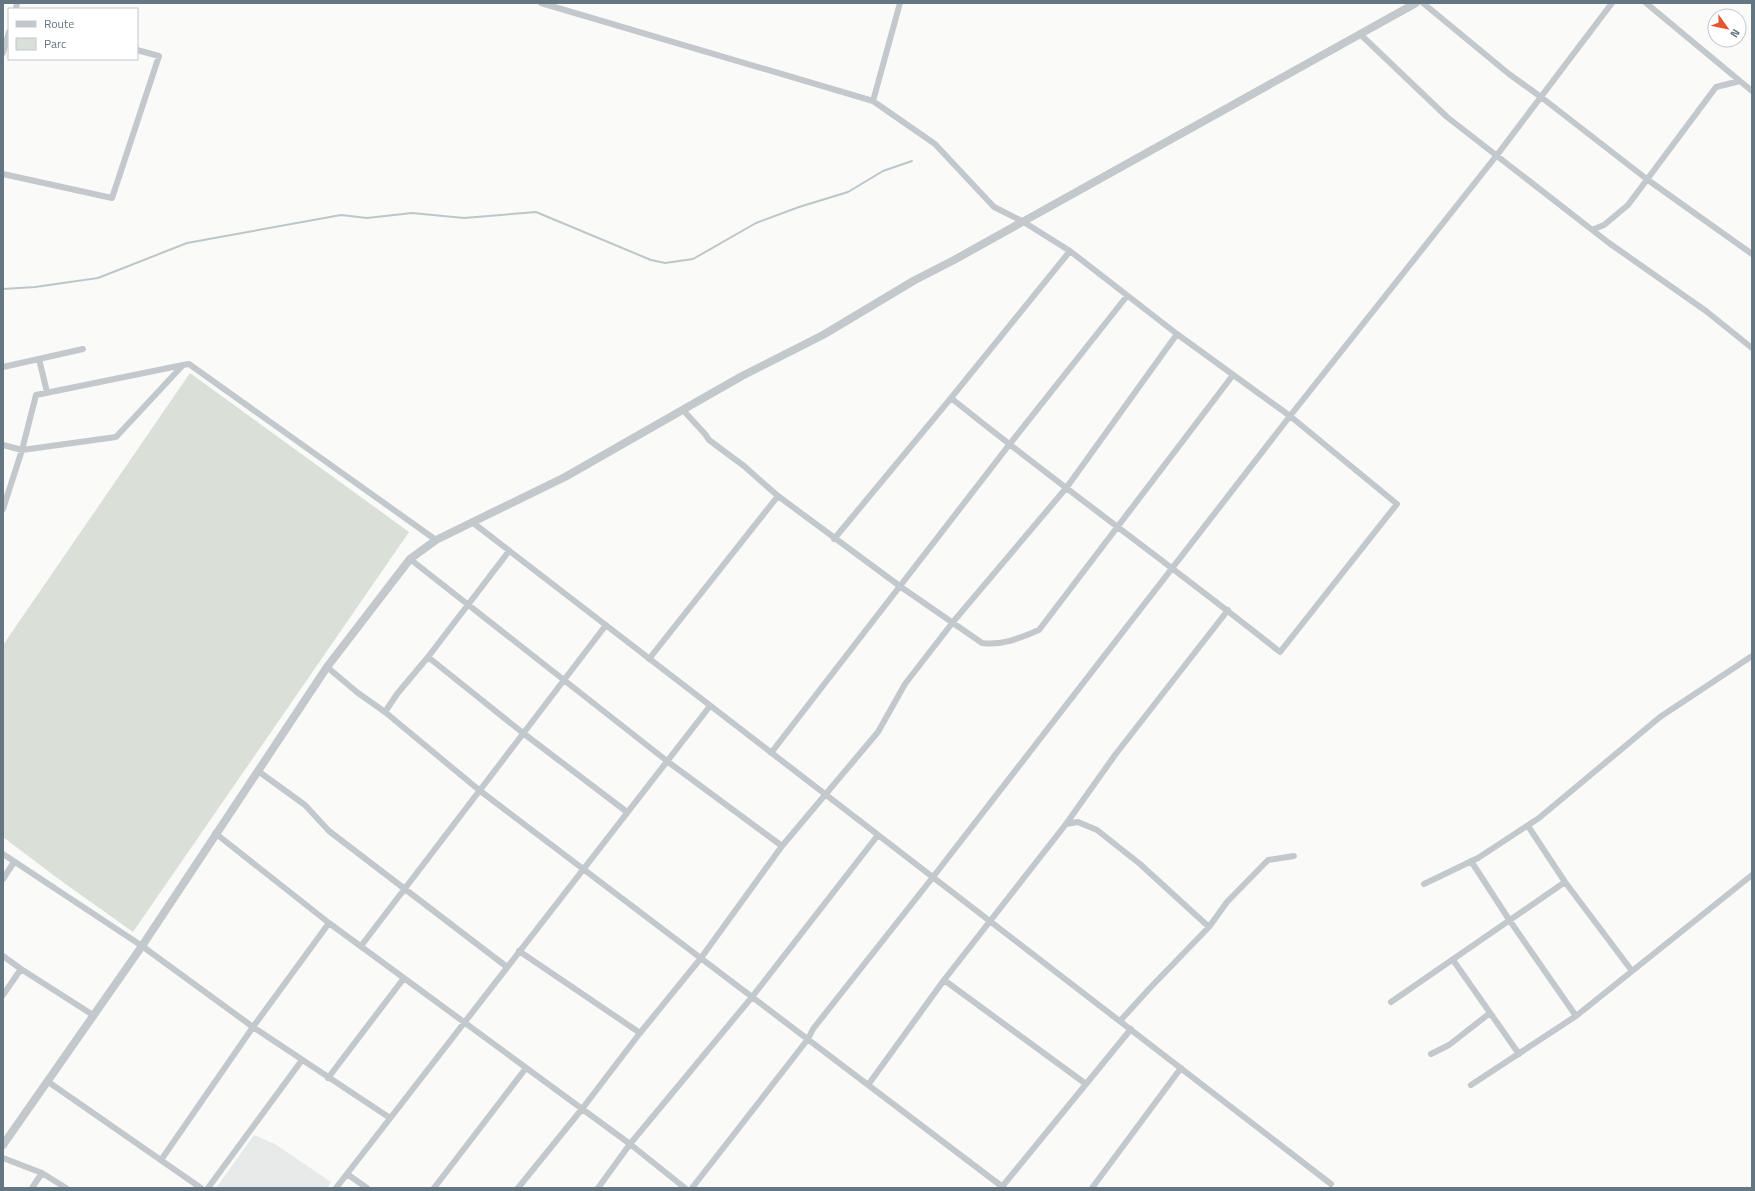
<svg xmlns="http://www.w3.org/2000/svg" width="1755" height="1191" viewBox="0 0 1755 1191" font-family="'Titillium Web',sans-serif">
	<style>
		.built { fill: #e8e9e9 }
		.green { fill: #dadfd7 }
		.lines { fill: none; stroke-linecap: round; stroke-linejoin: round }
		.stream { stroke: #bbc7cb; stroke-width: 2 }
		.minor { stroke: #c3c8cc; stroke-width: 6 }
		.tertiary { stroke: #c3c8cc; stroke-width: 8 }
	</style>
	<rect width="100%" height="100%" fill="#fafaf8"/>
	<path class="built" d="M254,1135l21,9 56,38 -4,6h-111z"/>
	<path class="green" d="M190,373l219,159 -276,400 -73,-52 -57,-43v-192z"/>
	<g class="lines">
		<path class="stream" d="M3,289l32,-2 63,-9 89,-35 154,-28 26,3 45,-5 52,5 72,-6 115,48 14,3 28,-4 63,-36 43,-16 49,-15 35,-21 29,-10"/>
		<path class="minor" d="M541,3l332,98 62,43 59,63 28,14 48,30 107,83 113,82 107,88 -117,148c-108,-86 -221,-167 -329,-254
			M1423,3l86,71 32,23 107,83 104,74
			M1646,3l106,88
			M16,9l1,-6
			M1360,34l87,83 162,126 97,68 46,37
			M3,53l6,-21
			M873,101l27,-98
			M3,174l109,24 47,-142 -22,-6
			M1594,229l10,-4 24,-20 88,-118 24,-6
			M39,359l8,33
			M3,367l80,-18
			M683,410l22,24 4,6 35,26 34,30 123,91 81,56c21,3 37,-5 57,-13l194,-255
			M3,445l19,5 94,-13 67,-72 6,-1 247,176
			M3,509l19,-59 14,-55 147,-30
			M472,522l859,662
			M834,539l117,-141 119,-147
			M410,559l257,202 115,85
			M428,657l95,76 104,79
			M649,659l129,-163
			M327,667l31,26 27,19 94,78 525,398
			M385,712l12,-18 31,-37 81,-106
			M771,753l238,-308 118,-149
			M258,771l47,34 24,26 178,136
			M1066,824l12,-2 19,8 43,34 69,63
			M215,833l114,90 301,221 55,44
			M3,854l139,92 111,81 137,91
			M1471,861l39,60 66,95
			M3,879l11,-17
			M1565,882l67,89
			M1424,884l54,-26 61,-40 121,-101 92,-61
			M361,946l245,-321
			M519,951l121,82
			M3,956l18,13 72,46
			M1453,960l66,94
			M944,980l142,104
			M3,995l18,-26
			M1391,1002l174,-120 -37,-56
			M1120,1021l29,-32 60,-62 18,-25 41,-42 26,-4
			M1431,1054l18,-9 41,-32
			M328,1078l76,-100
			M47,1081l154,107
			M868,1085l76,-105 122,-156 49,-69 113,-145
			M1471,1085l105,-69 176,-141
			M3,1158l39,15 24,15
			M161,1160l92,-133 76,-104
			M347,1174l20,14
			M32,1188l10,-15
			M208,1188l94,-128
			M336,1188l374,-482
			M434,1188l92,-120
			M518,1188l64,-79 58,-76 61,-75 81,-112 96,-114 27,-48 48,-62 114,-135 110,-153
			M598,1188l32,-44 122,-147 126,-162
			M692,1188l116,-149 5,-10 120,-152 357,-461 207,-261 115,-152
			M1001,1188l130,-159
			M1092,1188l89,-120"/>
		<path class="tertiary" d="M3,1145l139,-199 185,-279 83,-108 26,-19 129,-63 177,-101 81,-41 92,-55 39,-20 462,-257"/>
	</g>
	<rect width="1755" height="1191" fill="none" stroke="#657683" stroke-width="8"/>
	<rect x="8" y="8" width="130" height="52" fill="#ffffff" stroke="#c1c8cd"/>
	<rect x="16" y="21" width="20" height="6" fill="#c3c8cc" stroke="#c1c8cd"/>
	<text x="44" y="28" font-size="12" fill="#657683">Route</text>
	<rect x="16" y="38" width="20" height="12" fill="#dadfd7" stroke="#c1c8cd"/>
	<text x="44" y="48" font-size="12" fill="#657683">Parc</text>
	<g transform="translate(1727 28) rotate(123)"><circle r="19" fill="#ffffff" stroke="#c1c8cd"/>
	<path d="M0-3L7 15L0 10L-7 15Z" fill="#e4572e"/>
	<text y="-6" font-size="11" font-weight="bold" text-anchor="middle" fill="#657683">N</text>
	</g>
</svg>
